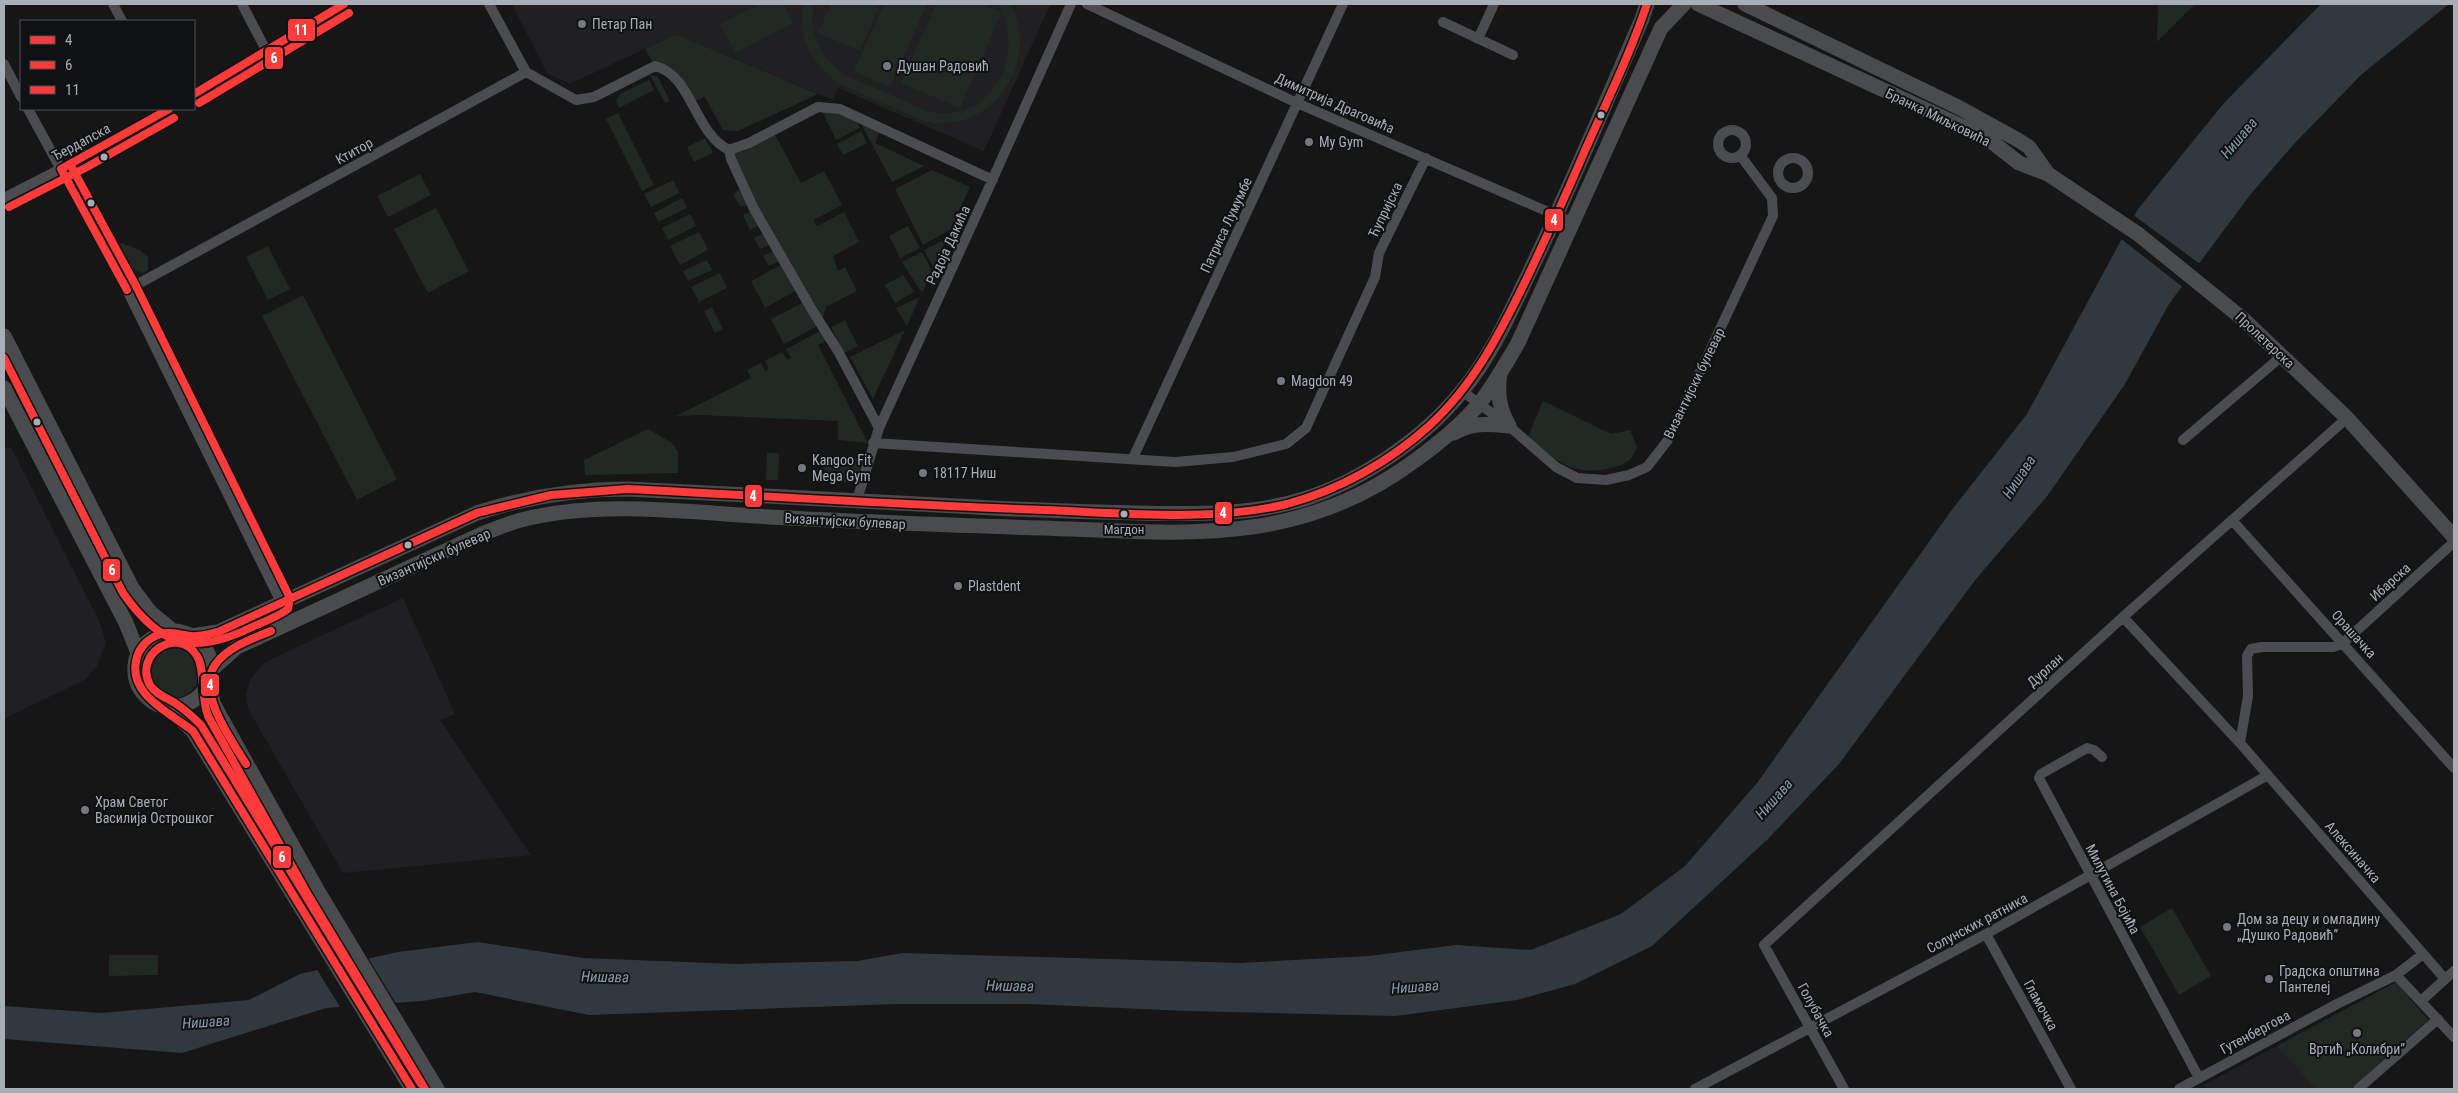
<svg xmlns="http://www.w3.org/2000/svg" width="2458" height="1093" viewBox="0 0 2458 1093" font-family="'Roboto Condensed',sans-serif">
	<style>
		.built { fill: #202022 }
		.green { fill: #222823 }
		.water { fill: #31393e }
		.pier { fill: #161616 }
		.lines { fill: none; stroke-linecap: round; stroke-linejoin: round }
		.street { stroke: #4b4c4f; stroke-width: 10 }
		.secondary { stroke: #4a4b4d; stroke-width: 15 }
		.bus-1-casing { stroke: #101112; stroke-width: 11 }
		.bus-2-casing { stroke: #101112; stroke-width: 11 }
		.bus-3-casing { stroke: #101112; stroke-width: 11 }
		.bus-1 { stroke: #ff3a3a; stroke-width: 8 }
		.bus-2 { stroke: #ff3a3a; stroke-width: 8 }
		.bus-3 { stroke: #ff3a3a; stroke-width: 8 }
		.poi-dot { fill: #76797e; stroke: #101112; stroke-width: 2 }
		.bus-dot { fill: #a9aeb6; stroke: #101112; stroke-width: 2 }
		.labels { text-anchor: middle; stroke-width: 4; stroke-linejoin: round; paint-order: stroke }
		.bus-label { font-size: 13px; fill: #a9aeb6; stroke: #101112 }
		.poi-label { font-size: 14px; fill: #a9aeb6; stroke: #101112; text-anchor: start }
		.street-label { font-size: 14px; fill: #a9aeb6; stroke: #101112 }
		.water-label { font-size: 15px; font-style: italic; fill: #849cad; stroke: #101112 }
		.line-badge { stroke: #101112; stroke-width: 2 }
		.badge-label { font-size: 14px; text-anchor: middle; font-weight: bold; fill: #fff }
	</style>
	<rect width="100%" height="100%" fill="#161616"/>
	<path class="built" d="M512,4h537l1,1 -66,146 -146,-63 -5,12 -157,-66 -106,50 -23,-11z
		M11,447l89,176 6,20 -9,23 -11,13 -82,40v-271z
		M403,598l52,116 -15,6 91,135 -188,18 -95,-164 -2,-16 6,-16 13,-15z
		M2396,982l32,38 -78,69h-144l-2,-4z"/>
	<path class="green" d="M759,4h24l10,19 -57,30 -16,-29z
		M803,4h11c-7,29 8,55 31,71 20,9 40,17 60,26 8,4 16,9 25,11 62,12 98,-58 68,-108h12c32,56 -17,130 -82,118 -10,-2 -20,-8 -29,-12 -20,-8 -39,-17 -59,-26 -27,-19 -43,-47 -37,-80z
		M831,4h49l-20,47 -42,-18z
		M884,4h43l-37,83 -36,-16z
		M936,4h46l20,8 -42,96 -59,-25z
		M2158,4h37l-38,38z
		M676,34l142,60 -80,37 -15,-1 -18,-33 -13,6 -10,-16 -27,-21 -10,-17z
		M650,75l8,2 12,24 -5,2z
		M649,80l5,10 -35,18 -3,-7 4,-7z
		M820,107l34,9 6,12 -24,12z
		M618,113l36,72 -12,6 -36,-72z
		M858,118l24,10 -7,15 49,23 -32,16z
		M773,131l28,52 23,-12 18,34 -28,15 3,6 27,-14 15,30 -26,14 5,15 7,-4 12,24 -31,16 -5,17 -37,20 -13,-25 35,-18 -7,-12 -34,19 -14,-27 33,-18 -2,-3 -13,6 -6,-10 13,-7 -3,-6 -13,6 -6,-11 12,-6 -4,-8 -12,6 -7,-15 11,-5 -7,-5 -6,2 -7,-11 2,-5 6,-2 -13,-39z
		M861,131l6,12 -24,12 -6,-11z
		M705,138l8,15 -19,9 -7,-15z
		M932,170l38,17 -20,43 -27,15 -28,-56z
		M420,174l11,21 -43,22 -11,-21z
		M673,180l6,13 -28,14 -7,-13z
		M682,198l5,10 -29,14 -4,-9z
		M436,208l33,63 -41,22 -34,-64z
		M690,214l6,12 -28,14 -6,-12z
		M908,226l12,22 -20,10 -11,-22z
		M699,232l9,18 -28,15 -10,-19z
		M947,238l-14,29 -9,-17z
		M122,243l19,8 7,6v12l-4,4c-15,-1 -21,-17 -26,-29z
		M268,246l22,43 -22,11 -22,-43z
		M922,252l10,19 -10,22 -20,-31z
		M707,260l5,10 -24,11 -5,-10z
		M720,273l7,15 -28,14 -8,-15z
		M903,275l11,17 -19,11 -10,-18z
		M303,295l94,184 -40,21 -95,-184z
		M920,297l-13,29 -11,-18z
		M712,307l11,22 -8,4 -11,-22z
		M845,320l13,26 -14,7 -13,-26z
		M824,329l7,9 -13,7 50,98 -30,-3v-19l-138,-6 -24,1 75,-38 -4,-8 14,-7 4,8 4,-2 -4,-8 17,-9 5,8 4,-2 -5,-9z
		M905,330l-32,69 -23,-42z
		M1543,401l68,33 19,-4 7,17c-5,14 -11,17 -26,21 -37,10 -56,-9 -84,-29z
		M648,429l24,14 6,9v21l-93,2 -1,-15z
		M767,453h12l-1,27h-12z
		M825,455l44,3 -7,25 -38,-1z
		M145 670a28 28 0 1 1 56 0a28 28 0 1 1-56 0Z
		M2172,908l39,68 -32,19 -39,-68z
		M109,955h49v20l-49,1z
		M2396,982l32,38 -78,69h-34l-39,-43z"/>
	<path class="water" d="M2321,4h128l-87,70 -69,71 -43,50 -81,109 -44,80 -77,111 -72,84 -137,185 -71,75 -116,107 -77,38 -58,16 -122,16 -207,-5 -158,-7h-134l-307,11 -114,-23 -53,9 -96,7 -144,45 -178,-14v-33l97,7 148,-13 51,-26 98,-22 80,-10 105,16 153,6 122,-3 44,-8 338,10 129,-7 87,-11 75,5 90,-36 64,-48 72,-83 194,-272 76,-97 111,-205 86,-106z"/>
	<path class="pier" d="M2132,214l68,50 -16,24 -64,-50z
		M367,956l30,49 -55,5 -26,-42z"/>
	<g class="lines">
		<path class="street" d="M113,4l9,17
			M242,4l24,46
			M489,4l37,68
			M1087,4l210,99 277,120
			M1443,22l70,33
			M1478,39l16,-35
			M4,64l17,33
			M526,72l50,28 18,-3 61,-31c37,9 39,67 74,84l2,9 23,50 58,101 26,41 41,77
			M194,94l150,-90
			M28,109l99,181 154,312
			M1718 144a14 14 0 1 1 28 0a14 14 0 1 1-28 0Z
			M729,150l20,-7 69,-36 22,2 153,71
			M1740,155l32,43
			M1778 173a15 15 0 1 1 30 0a15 15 0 1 1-30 0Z
			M4,198l78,-40 87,-49
			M127,290l399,-218
			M1462,391l47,35 47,41 21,11 29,2 23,-5 18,-8 21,-27 105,-224 -1,-18
			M2183,440l99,-84
			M873,443l302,19 58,-5 53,-13 20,-16 69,-151 4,-24 47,-95
			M1133,458l210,-454
			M857,500l22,-72 107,-234 85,-190
			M2232,520l222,248
			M2123,617l117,126 205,236
			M2240,743l8,-47 -1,-40 4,-7 11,-2h71l10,-4 111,-101
			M2102,757l-8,-7 -7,-2 -46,26 -2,4 160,300
			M1986,934l85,155
			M2396,975l58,62
			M2421,1001l33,-30
			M1695,1089l291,-155 282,-159
			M1844,1089l-80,-144 359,-328 224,-199
			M2179,1089l158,-85 59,-29 27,-21
			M2358,1089l80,-70"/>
		<path class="secondary" d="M1698,4l289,134 32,25 29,11 90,60 105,85 104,99 107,119
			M1745,4l213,103 60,33 11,7 19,27
			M4,336l128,252 18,24 23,19
			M1500,373c-3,20 -1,35 9,53
			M4,388l122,235 12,30
			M1454,433c19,-11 34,-9 55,-7
			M191,636l27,-4 259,-119c50,-16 97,-24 150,-24 116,6 232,11 348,18 54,3 108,5 162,6 56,1 112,3 167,-14 57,-18 121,-61 158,-108 31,-37 49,-81 70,-124 39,-81 74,-165 110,-248l5,-15
			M211,670l26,-23 247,-114c12,-4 25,-10 37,-13 75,-19 157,-9 233,-4 97,6 193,9 289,12 139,5 256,20 374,-69 22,-16 44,-34 62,-55 15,-19 27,-41 39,-61l143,-315 23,-24
			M210,681l3,22 7,13 96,172 121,201
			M162,706c56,8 66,-63 19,-74 -12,-3 -25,2 -35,11 -15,14 -15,40 1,54 4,5 10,7 16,10 11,7 21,15 30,24l219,358"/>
		<defs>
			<path id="bus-1" d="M246,764c-14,-23 -50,-72 -31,-99 12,-18 37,-26 56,-34
				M412,1089l-219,-358c-24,-19 -67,-37 -56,-74 3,-11 13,-20 24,-23 11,-3 19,1 30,2 9,1 19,-2 27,-4l259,-119 74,-18 76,-6c139,7 279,16 418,21 78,3 167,12 242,-6 52,-14 102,-42 142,-78 45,-41 71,-93 97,-146 20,-42 39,-83 57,-125 22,-50 47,-100 64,-151"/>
			<path id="bus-2" d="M199,103l150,-90
				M9,207l78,-40 87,-49
				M4,358l119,235c37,53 69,63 127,35 13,-6 28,-11 38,-19l2,-11 -154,-312 -66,-122
				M421,1084l-220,-359c-8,-8 -17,-16 -26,-22 -8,-5 -20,-9 -25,-18 -17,-31 28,-60 47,-29 8,12 4,42 11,60l99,177 118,196"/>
			<path id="bus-3" d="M194,94l150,-90
				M61,169l66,121
				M61,169l108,-60"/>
		</defs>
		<use href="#bus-1" class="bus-1-casing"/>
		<use href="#bus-2" class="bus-2-casing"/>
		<use href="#bus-3" class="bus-3-casing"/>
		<use href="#bus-1" class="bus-1"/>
		<use href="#bus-2" class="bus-2"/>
		<use href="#bus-3" class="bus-3"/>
	</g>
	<g class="poi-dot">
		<circle cx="582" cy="24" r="5"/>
		<circle cx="887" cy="66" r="5"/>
		<circle cx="1309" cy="142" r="5"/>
		<circle cx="1281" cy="381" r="5"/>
		<circle cx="802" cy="468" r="5"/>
		<circle cx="923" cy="473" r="5"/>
		<circle cx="958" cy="586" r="5"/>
		<circle cx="85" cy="810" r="5"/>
		<circle cx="2227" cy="927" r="5"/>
		<circle cx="2269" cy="979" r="5"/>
		<circle cx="2357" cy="1033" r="5"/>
	</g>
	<g class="bus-dot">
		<circle cx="1601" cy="115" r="4.5"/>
		<circle cx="104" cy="157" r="4.5"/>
		<circle cx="91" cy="203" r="4.5"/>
		<circle cx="37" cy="422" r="4.5"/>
		<circle cx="1124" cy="514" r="4.5"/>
		<circle cx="408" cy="545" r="4.5"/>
	</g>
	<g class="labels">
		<g class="bus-label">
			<text x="1124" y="534">Магдон</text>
		</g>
		<g class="poi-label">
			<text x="592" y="29">Петар Пан</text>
			<text x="897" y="71">Душан Радовић</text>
			<text x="1319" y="147">My Gym</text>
			<text x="1291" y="386">Magdon 49</text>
			<text x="812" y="465">Kangoo Fit<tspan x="812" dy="16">Mega Gym</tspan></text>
			<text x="933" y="478">18117 Ниш</text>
			<text x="968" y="591">Plastdent</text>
			<text x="95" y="807">Храм Светог<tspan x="95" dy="16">Василија Острошког</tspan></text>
			<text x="2237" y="924">Дом за децу и омладину<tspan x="2237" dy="16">„Душко Радовић”</tspan></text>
			<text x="2279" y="976">Градска општина<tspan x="2279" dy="16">Пантелеј</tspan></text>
			<text x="2357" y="1054" text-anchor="middle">Вртић „Колибри”</text>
		</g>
		<g class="street-label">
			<text transform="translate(1335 103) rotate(24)" y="5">Димитрија Драговића</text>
			<text transform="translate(1938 117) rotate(26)" y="5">Бранка Миљковића</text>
			<text transform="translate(81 142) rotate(-28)" y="5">Ђердапска</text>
			<text transform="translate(354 151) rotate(-29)" y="5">Ктитор</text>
			<text transform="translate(1385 210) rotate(-64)" y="5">Ћупријска</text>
			<text transform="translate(1226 225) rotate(-65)" y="5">Патриса Лумумбе</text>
			<text transform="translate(948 245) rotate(-65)" y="5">Радоја Дакића</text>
			<text transform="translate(2265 340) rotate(43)" y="5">Пролетерска</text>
			<text transform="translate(1694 383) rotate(-64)" y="5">Византијски булевар</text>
			<text transform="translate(845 521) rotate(3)" y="5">Византијски булевар</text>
			<text transform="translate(434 557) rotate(-24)" y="5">Византијски булевар</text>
			<text transform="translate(2390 582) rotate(-42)" y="5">Ибарска</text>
			<text transform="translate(2354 634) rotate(48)" y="5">Орашачка</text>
			<text transform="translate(2045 670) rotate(-42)" y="5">Дурлан</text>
			<text transform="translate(2353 852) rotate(49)" y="5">Алексиначка</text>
			<text transform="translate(2113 889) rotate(62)" y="5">Милутина Бојића</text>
			<text transform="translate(1977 923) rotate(-28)" y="5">Солунских ратника</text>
			<text transform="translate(2041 1005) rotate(61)" y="5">Гламочка</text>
			<text transform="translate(1816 1010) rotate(61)" y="5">Голубачка</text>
			<text transform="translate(2255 1032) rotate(-28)" y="5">Гутенбергова</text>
		</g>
		<g class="water-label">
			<text transform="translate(2239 138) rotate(-50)" y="5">Нишава</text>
			<text transform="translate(2019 477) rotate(-57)" y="5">Нишава</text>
			<text transform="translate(1774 799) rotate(-49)" y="5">Нишава</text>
			<text transform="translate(605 977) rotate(1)" y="5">Нишава</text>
			<text transform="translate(1010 986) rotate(1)" y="5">Нишава</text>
			<text transform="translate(1415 987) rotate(-4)" y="5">Нишава</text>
			<text transform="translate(206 1022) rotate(-4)" y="5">Нишава</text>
		</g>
	</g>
	<g class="line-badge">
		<rect x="287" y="18" width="29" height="24" rx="5" fill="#ff3a3a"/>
		<rect x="264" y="46" width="20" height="24" rx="5" fill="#ff3a3a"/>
		<rect x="1544" y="208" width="20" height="24" rx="5" fill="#ff3a3a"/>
		<rect x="744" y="484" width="19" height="24" rx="5" fill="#ff3a3a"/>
		<rect x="1214" y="501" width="19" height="24" rx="5" fill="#ff3a3a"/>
		<rect x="102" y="558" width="19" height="24" rx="5" fill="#ff3a3a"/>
		<rect x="200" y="673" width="20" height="24" rx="5" fill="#ff3a3a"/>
		<rect x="272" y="845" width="20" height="24" rx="5" fill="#ff3a3a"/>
	</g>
	<g class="badge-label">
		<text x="301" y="35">11</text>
		<text x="274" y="63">6</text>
		<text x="1554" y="225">4</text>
		<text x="753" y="501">4</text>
		<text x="1223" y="518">4</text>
		<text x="112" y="575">6</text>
		<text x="210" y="690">4</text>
		<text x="282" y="862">6</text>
	</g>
	<rect width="2458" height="1093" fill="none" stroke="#a9aeb6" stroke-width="10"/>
	<rect x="20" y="20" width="175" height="90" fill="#101112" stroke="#4d5054"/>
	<rect x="30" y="36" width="25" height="8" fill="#ff3a3a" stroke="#4d5054"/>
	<text x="65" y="45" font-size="15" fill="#a9aeb6">4</text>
	<rect x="30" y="61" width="25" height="8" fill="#ff3a3a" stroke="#4d5054"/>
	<text x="65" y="70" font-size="15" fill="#a9aeb6">6</text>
	<rect x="30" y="86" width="25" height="8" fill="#ff3a3a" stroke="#4d5054"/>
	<text x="65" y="95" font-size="15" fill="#a9aeb6">11</text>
</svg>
